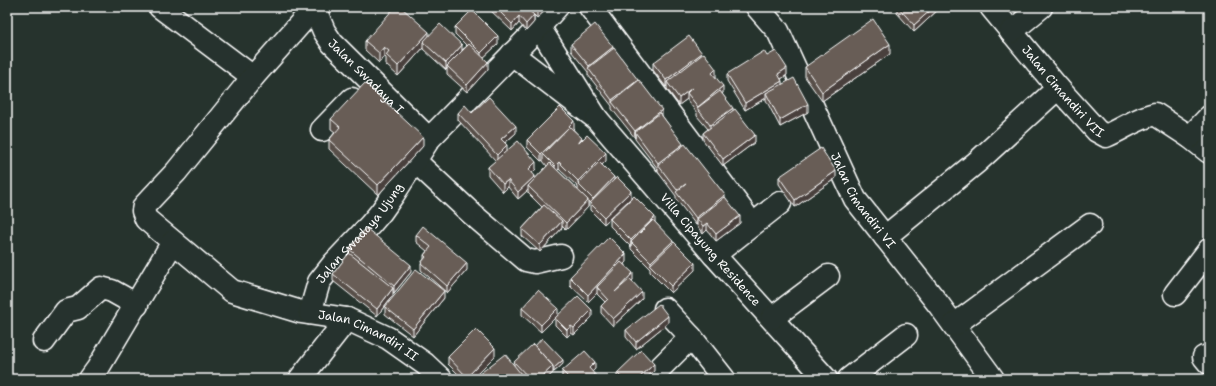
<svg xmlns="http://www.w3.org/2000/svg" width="1216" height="386" viewBox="0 0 1216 386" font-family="'Shantell Sans',sans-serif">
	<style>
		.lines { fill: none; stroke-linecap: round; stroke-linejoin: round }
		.minor-casing { stroke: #fff; stroke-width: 25 }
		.minor { stroke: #26332d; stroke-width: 22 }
		.wall { fill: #59504a; stroke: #fff; fill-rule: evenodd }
		.shaded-wall { fill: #49413c; stroke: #fff }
		.building { fill: #685d56; stroke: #fff }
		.labels { text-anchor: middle; stroke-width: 3.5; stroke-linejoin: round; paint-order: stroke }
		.street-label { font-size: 12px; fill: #fff; stroke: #26332d }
	</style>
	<rect width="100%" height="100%" fill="#26332d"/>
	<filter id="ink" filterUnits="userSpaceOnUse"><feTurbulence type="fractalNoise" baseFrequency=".025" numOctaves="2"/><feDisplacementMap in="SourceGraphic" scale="8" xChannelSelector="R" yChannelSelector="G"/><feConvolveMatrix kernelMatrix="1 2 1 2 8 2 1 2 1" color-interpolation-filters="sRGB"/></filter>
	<g filter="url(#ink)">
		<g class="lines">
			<defs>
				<g id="minor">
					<path d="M160,7l93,70"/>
					<path id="s1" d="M314,7l10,24 8,12 97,96"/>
					<path d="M590,7l155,207"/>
					<path id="s2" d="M757,7l21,24 77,168 84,106 54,74"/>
					<path id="s3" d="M991,7l67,81 39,43 9,5c17,-7 31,-18 49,-22l35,23 19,15"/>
					<path id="s4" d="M314,8l-61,69 -77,95 -32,34 -1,5 3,8 86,72 69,21 46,7 41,19 37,26 16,15"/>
					<path d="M1011,32l30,-25"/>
					<path d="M512,54l85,65 -58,-92"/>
					<path id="s5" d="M597,119l117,136 112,124"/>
					<path d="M322,130l30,-31"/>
					<path d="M1190,137l19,-20"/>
					<path d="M415,161l57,53 54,46 9,2 26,-6"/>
					<path d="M885,237l92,-75 81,-74"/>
					<path d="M714,255l66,-52"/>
					<path d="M1175,294l34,-44"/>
					<path d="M665,309l26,28 33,42"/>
					<path id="s6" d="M310,313l9,-31 15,-19 36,-38 11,-13 12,-17 36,-56 110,-112 18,-20"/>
					<path d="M772,318l56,-42"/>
					<path d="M954,325l136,-100"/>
					<path d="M44,341l22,-30 12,-3 23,-20 11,3 25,14"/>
					<path d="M1204,357l5,6"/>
					<path d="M90,379l8,-11 75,-126"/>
					<path d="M300,379l47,-60"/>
					<path d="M649,379l42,-42"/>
					<path d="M849,379l57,-44"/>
				</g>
			</defs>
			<use href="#minor" class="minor-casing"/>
			<use href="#minor" class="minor"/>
		</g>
		<path class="wall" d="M487,7h38l7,6 -6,-6h23l-12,11 -3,-3v7l-8,9 -7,-8 -7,8z
			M897,7h44l-27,25 -17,-19z
			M455,27l43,17 -14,13 4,12 -21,23 -20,-18v-6l-1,2 -23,-21v-1l-25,28 -12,-11v-7l-2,-2 -5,7 -14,-13v-9l64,-5 33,14 5,-4 -12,-12z
			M571,44l42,5 25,32 45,65 42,51 15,26 -24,18 -9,-11 -4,4 -6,-8v-2l-1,1 -20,-26v-3l-18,-24v-3l-23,-30v-1l-23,-29v-3l-24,-31v-3l-17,-21z
			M890,54l-68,47 -17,-24v-10z
			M702,55l14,22 7,16 -1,1 33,48 -32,24 -20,-26v-7l5,-4 -11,-13v-3l-10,-13v-1l-8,6 -12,-16v-3l-1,1 -13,-17v-7z
			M767,56l20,19 -6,4 1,5 26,28 -28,15 -14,-27v-2l-21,12 -18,-29v-7z
			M458,113h14l44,20 -11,10 2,7 29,19 -4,4 3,6 12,-13 -4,-5v-1l-2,1 -14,-14v-7l47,-12 -1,1 9,11 24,21 -4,4 29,33 -27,26 -14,-14v-7l-2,-2v6l-22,23 -4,-4v2l-22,24 -18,-16v-7l20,-22 -14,-14v-3l-10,9 -10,-12 -5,5 -15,-17v-8l8,-6 -38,-41zM559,169l19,18v3l-21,-20z
			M331,119l92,27 -45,49 -49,-46v-9l6,-8 -4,-3z
			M779,177l57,1 -41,29 -16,-23z
			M610,219l45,3 40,48 -24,23 -21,-21v-4l-19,-19v-2l-21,-21z
			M416,235l51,35 -20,23 -26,-23v-7l3,-4v-4l3,-4 -11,-9z
			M349,249l62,23 -17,21 -1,-1v3l-16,21 -44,-35v-7l16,-21z
			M626,262l-2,2 9,16 -1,1 10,18 -29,27 -12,-13v-7l4,-4 -8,-8v-1l-9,9 -18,-17v-8z
			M444,298l-31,38 -28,-22v-7z
			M522,308l36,7 -17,17 -19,-17z
			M592,317l-18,18 -3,-2 -4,4 -12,-12v-7z
			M668,323l-32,26 -10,-12v-7z
			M535,346l28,18 -9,8 -1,-1v2l-7,6h-73l41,-13v-4z
			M495,356l-23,23h-9l-15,-15v-7z
			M595,369l-3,3 7,7h-36l-1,-1v-7z
			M654,371l-9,8h-28v-6z"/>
		<path class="shaded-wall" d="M541,7h8l-12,11v-7z
			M934,7h7l-27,25v-7z
			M534,15v7l-8,9v-7z
			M519,16v7l-7,8v-7z
			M429,32v9l-6,1v6l-25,28v-10z
			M498,36v8l-17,16v-7z
			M890,44v10l-68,47v-9z
			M462,45v7l-15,14v2l-1,2v-7z
			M384,47v9l-5,7v-10z
			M613,47v7l-24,15v-3z
			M702,53v7l-35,22v4l-1,1v-7z
			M488,62v7l-21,23v-7z
			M787,68v7l-9,6v-7z
			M716,69v8l-4,3v-7z
			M638,80v7l-26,16v-3z
			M782,81v7l-16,5v5l-21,12v-7z
			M723,86v7l-23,19 -2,-3v-2z
			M692,88l-5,5v6l-8,6v-7z
			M808,104v8l-28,15v-7z
			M733,108v7l-23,17v-7z
			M662,110v8l-27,14v6v-7z
			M574,121v7l-5,5v-7z
			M516,126v7l-15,13v-7z
			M568,128l-25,26v6l-2,1v-7z
			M755,135v7l-32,24v-7z
			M423,137v9l-45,49v-10z
			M683,144v7l-25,15v-3z
			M507,145v7l-10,10v-7z
			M606,153v8l-26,25 -2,-2v-3z
			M536,162v7l-7,7v-7z
			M559,162v7l-4,4v-7z
			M836,171v7l-41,29v-7z
			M535,176v7l-7,3v4l-10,9v-7z
			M614,177v7l-21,22v-7z
			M508,180v7l-5,5v-8z
			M631,191v7l-27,26v-7z
			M725,195v7l-28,17v5l-1,1v-7z
			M588,200v7l-22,23v-7z
			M740,216v7l-24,18v-7z
			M655,217v7l-24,18v5v-7z
			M562,221v7l-22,24v-7z
			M707,223v7l-4,4v-8z
			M673,241v7l-22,18v-4z
			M626,254v8l-27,28 -2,-3v6l-9,9v-7z
			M467,263v7l-20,23v-7z
			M695,263v7l-24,23v-7z
			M411,265v7l-17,21v-7z
			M633,273v7l-18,19v-7z
			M393,288v7l-16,21v-7z
			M444,291v7l-31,38v-7z
			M642,292v7l-29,27v-7z
			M558,308v7l-17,17v-7z
			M592,310v7l-18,18v-7z
			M668,316v7l-32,26v-7z
			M571,326v7l-4,4v-7z
			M495,348v8l-23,23h-5v-2z
			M563,360v4l-9,8v-4z
			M595,362v7l-6,6v-7z
			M654,364v7l-9,8h-7z
			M553,366v7l-7,6h-7z"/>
		<path class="building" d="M395,7h6l28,25 -31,34 -12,-11 3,-4 -5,-4 -5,6 -14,-12z
			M495,7h30l9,8 -8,9 -7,-8 -7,8z
			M533,7h8l-4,4z
			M898,7h36l-20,18z
			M472,10l26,26 -17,17 -26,-26z
			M873,19l17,25 -68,48 -17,-25z
			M440,24l22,21 -16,18 -23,-21z
			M595,24l18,23 -24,19 -18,-22z
			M689,36l13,17 -36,27 -13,-17z
			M469,44l19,18 -21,23 -20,-19z
			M614,48l24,32 -26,20 -24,-32z
			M764,51l3,5 9,-5 11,17 -9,6 4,7 -37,22 -18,-29z
			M704,53l12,16 -4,4 11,13 -25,21 -11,-14 5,-5 -13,10 -12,-16z
			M794,78l14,26 -28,16 -14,-27z
			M639,80l23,30 -27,21 -23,-29z
			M365,83l58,54 -45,48 -49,-45 11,-13 -9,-8z
			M720,91l13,17 -23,17 -13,-17z
			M489,97l27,29 -15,13 6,6 -10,10 -39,-42 7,-8 7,8z
			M560,107l14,14 -5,5 13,12 -4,6 9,-9 19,18 -28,28 -19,-19 -4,4 -12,-12 25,-26 -27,26 -14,-14z
			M735,109l20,26 -32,24 -20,-26z
			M660,113l23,31 -25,19 -23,-31z
			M518,141l18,21 -7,7 6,7 -17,16 -10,-12 -5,4 -15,-17z
			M685,144l40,51 -29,23 -20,-26 10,-8 -9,6 -19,-25z
			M821,148l15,23 -41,29 -16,-23z
			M599,162l15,15 -21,22 -15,-15z
			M550,163l38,37 -22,23 -38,-37z
			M617,177l14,14 -27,26 -14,-14z
			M634,196l21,21 -24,23 -21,-21z
			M725,197l15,19 -24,18 -9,-11 -4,3 -6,-7z
			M544,205l18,16 -22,24 -18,-16z
			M653,220l20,21 -22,21 -20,-20z
			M423,226l44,37 -20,23 -26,-23 5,-6 -2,-2 7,-8 -15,-12z
			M366,228l45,37 -17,21 -45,-37z
			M609,237l17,17 -38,41 -18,-18z
			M674,242l21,21 -24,23 -21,-21z
			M349,253l44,35 -16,21 -44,-35z
			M621,262l12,11 -18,19 15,-13 12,13 -29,27 -12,-13 7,-7 -11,-12z
			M416,269l28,22 -31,38 -28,-22z
			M538,290l20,18 -17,17 -19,-17z
			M578,296l14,14 -18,18 -3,-2 -4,4 -12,-12z
			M659,304l9,12 -32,26 -10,-12z
			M476,329l19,19 -28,29 -19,-20z
			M542,338l21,22 -9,8 -1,-1v-1l-18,-20z
			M533,344l20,22 -14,13h-9l-16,-17z
			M641,350l13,14 -16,15h-15l-6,-6z
			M585,351l10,11 -6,6 10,11h-29l-8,-8z
			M505,354l20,25h-52z"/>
	</g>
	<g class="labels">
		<g class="street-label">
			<text dy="4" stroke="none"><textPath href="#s1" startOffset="88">Jalan Swadaya I</textPath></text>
			<text dy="4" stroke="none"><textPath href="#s3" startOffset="111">Jalan Cimandiri VII</textPath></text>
			<text dy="4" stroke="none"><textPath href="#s2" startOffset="222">Jalan Cimandiri VI</textPath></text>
			<text dy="4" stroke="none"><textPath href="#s6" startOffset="96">Jalan Swadaya Ujung</textPath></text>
			<text dy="4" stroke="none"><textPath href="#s5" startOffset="173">Villa Cipayung Residence</textPath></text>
			<text dy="4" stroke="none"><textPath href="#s4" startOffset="531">Jalan Cimandiri II</textPath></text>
		</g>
	</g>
	<rect width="1216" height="386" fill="none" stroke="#26332d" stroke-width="24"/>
	<rect x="12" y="12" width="1192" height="362" fill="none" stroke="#fff" stroke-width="1.5" filter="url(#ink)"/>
</svg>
